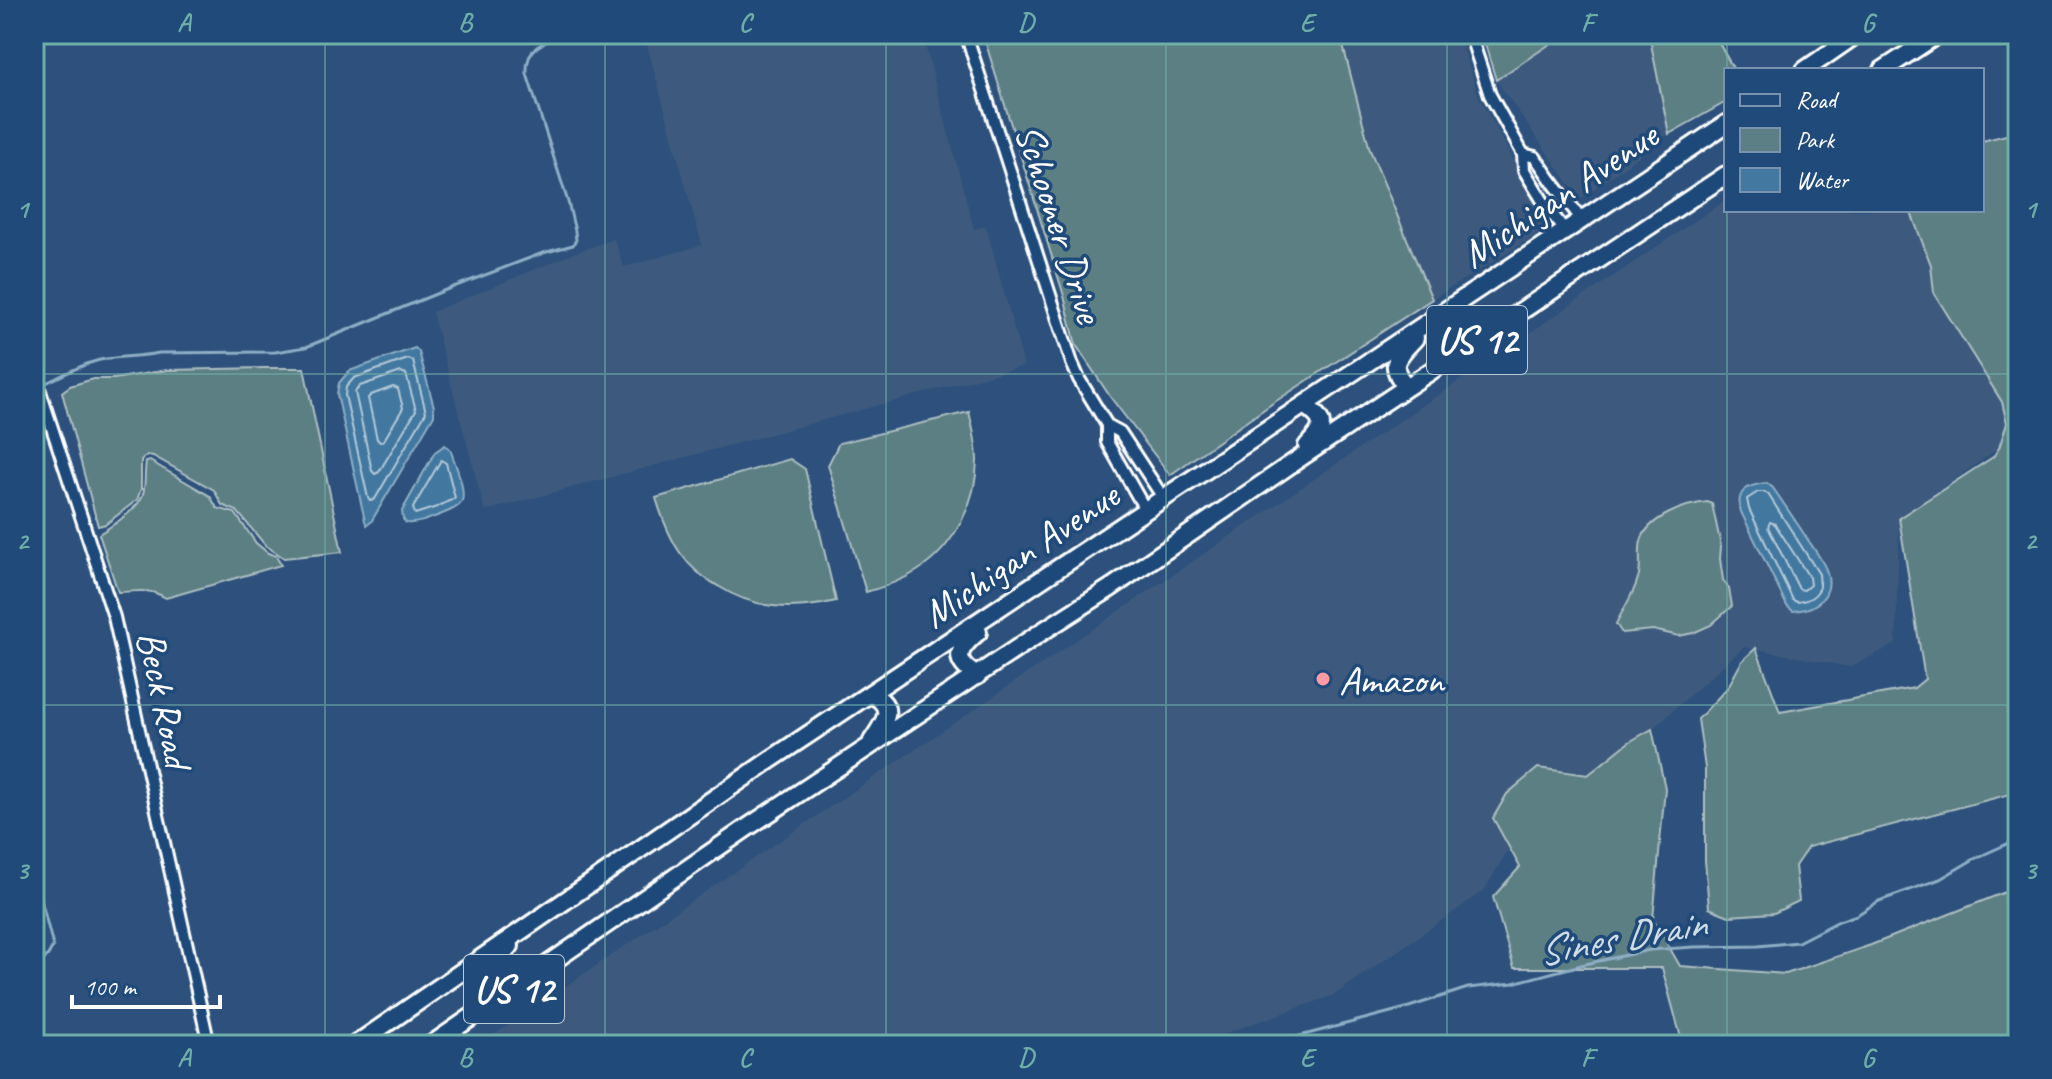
<svg xmlns="http://www.w3.org/2000/svg" width="2052" height="1079" viewBox="0 0 2052 1079" font-family="Caveat,sans-serif">
	<style>
		.built { fill: #3e5a7e }
		.green { fill: #5b7f84; stroke: #adbfc2; stroke-width: 2 }
		.water { fill: #4378a0; stroke: #8eaec6; stroke-width: 2 }
		.lines { fill: none; stroke-linecap: round; stroke-linejoin: round }
		.shore { stroke: #b4c9d9; stroke-width: 2 }
		.stream { stroke: #8eaec6; stroke-width: 3 }
		.street-casing { stroke: #fff; stroke-width: 16 }
		.primary-casing { stroke: #fff; stroke-width: 22 }
		.street { stroke: #1f4a7a; stroke-width: 10 }
		.primary { stroke: #1f4a7a; stroke-width: 16 }
		.grid { fill: none; stroke: #6fada8; stroke-width: 2; stroke-opacity: 0.55 }
		.poi-dot { fill: #ff9aa2; stroke: #1f4a7a; stroke-width: 3 }
		.labels { text-anchor: middle; stroke-width: 7; stroke-linejoin: round; paint-order: stroke }
		.shield { fill: #1f4a7a; stroke: #bcc9d7; stroke-width: 2 }
		.shield-label { font-size: 38px; font-weight: bold; fill: #fff }
		.street-label { font-size: 40px; fill: #fff; stroke: #1f4a7a }
		.poi-label { font-size: 40px; fill: #fff; stroke: #1f4a7a; text-anchor: start }
		.water-label { font-size: 42px; font-style: italic; fill: #d0dde7; stroke: #1f4a7a }
		.neatline { fill: none; stroke: #6fada8; stroke-width: 3 }
		.grid-label { font-size: 26px; text-anchor: middle; font-weight: bold; fill: #6fada8 }
	</style>
	<rect width="100%" height="100%" fill="#2d517c"/>
	<filter id="ink" filterUnits="userSpaceOnUse"><feTurbulence type="fractalNoise" baseFrequency=".0125" numOctaves="2"/><feDisplacementMap in="SourceGraphic" scale="16" xChannelSelector="R" yChannelSelector="G"/><feConvolveMatrix kernelMatrix="1 2 1 2 8 2 1 2 1" color-interpolation-filters="sRGB"/></filter>
	<g filter="url(#ink)">
		<path class="built" d="M644,34h278l52,195 12,-3 38,140 -539,145 -53,-199 140,-58 42,-15 10,28 78,-22z
			M1340,34h118l21,63 72,129 -119,73 -62,-149z
			M1565,34h84l20,100 -89,65 -84,-119z
			M1726,200v10h184l21,55 3,28 68,109 6,21 -9,25 -100,70 -3,126 -46,23 -106,-20 -92,82 -64,46 -95,43 16,30 -25,43 -150,104 -108,38 -23,12h-724z"/>
		<path class="green" d="M983,34h357l30,116 62,149 -159,104 -103,72 -59,-77 -35,-53 -12,-49z
			M1482,34h83l-69,46z
			M1649,34h65l20,36h-8v32l-57,32z
			M2018,132v660l-210,55 -13,19 4,35 -25,12 -45,3 -20,-8 -4,-47v-93l-7,-49 30,-32 14,-26 14,-13 24,64 134,-24 11,-9 -26,-161 94,-61 6,-9 8,-25 -5,-21 -68,-109 -3,-28 -21,-55h72v-69z
			M264,368h40l38,184 -58,6 -19,-13 -28,-34 -15,-6 -8,-15 -61,-34 -6,-1 -6,5v29l-4,11 -31,24 -8,2 -36,-134 8,-6 23,-7h21l53,-9z
			M969,412c4,17 8,32 8,49 -1,42 -23,87 -60,110 -16,10 -33,16 -51,21l-38,-127 11,-22z
			M790,459l15,10 31,132c-43,10 -80,9 -118,-15 -15,-8 -27,-18 -37,-32 -12,-17 -19,-36 -25,-56z
			M150,461l60,35 7,12 18,5 21,30 12,10 8,3 5,9 -115,33c-19,-11 -29,-6 -48,-6l-19,-58c13,-8 40,-25 44,-40 3,-10 1,-22 3,-32z
			M1708,502l4,2 9,42 -1,13 3,21 6,9 3,17 -21,19 -18,8 -14,3 -26,-6 -31,3 -6,-9c7,-15 18,-30 22,-46 4,-11 0,-25 3,-37 7,-24 45,-37 67,-39z
			M1652,729l13,59 -12,131 27,47 106,8 85,-29 147,-58v158h-335l-21,-77h-148l-21,-71 27,-30 -27,-49 14,-24 31,-26 50,7 41,-33z"/>
		<path class="water" d="M415,348l4,4 15,55v8l-63,107 -4,3 -2,-4 -28,-127 2,-11 10,-12z
			M445,445l5,4c4,12 19,46 10,55 -5,6 -16,9 -23,12 -10,4 -20,8 -31,7l-3,-4 -1,-8 33,-59z
			M1767,483l6,5c11,16 22,32 33,49 11,17 34,42 16,62 -8,9 -18,11 -29,12l-6,-5 -46,-94c-6,-21 6,-27 26,-29z"/>
		<g class="lines">
			<path class="shore" d="M408,359l5,2 13,51 -51,87 -4,2 -3,-3 -23,-103 1,-8 8,-9z
				M401,372l5,2 10,36 -37,62 -4,2 -3,-3 -17,-79 5,-6z
				M393,387l5,2 5,19 -19,32 -4,2 -3,-3 -9,-41 3,-3z
				M441,460l5,3 9,35 -18,9 -22,7 -2,-6z
				M1758,492h6l4,2 51,80 1,13c-4,10 -13,14 -23,15l-4,-2 -44,-91 -2,-10z
				M1770,522l5,2 34,53 1,8 -6,5 -5,-1 -31,-62z"/>
			<path class="stream" d="M46,383c17,-8 36,-19 54,-23 20,-4 39,-3 59,-7l116,-1 31,-5 137,-56 100,-38 30,-8 3,-5 -1,-9 -7,-29 -41,-128c-2,-30 20,-33 44,-40
				M34,872l19,74 -5,9 -14,16
				M1266,1045l140,-37 62,-20 45,-5 72,-19 65,-14 44,-3 64,-1 40,-4 41,-21 18,-6 22,-14 61,-22 34,-20 44,-20"/>
			<defs>
				<path id="street" d="M966,34l106,329 7,16 28,46
					M1470,34l20,61 33,59
					M1565,230l-18,-22 -23,-38 -1,-16 12,3 16,23 31,40
					M34,373l80,244 95,428
					M1146,511l-39,-69v-17l13,7 44,67"/>
				<path id="primary" d="M1805,70l52,-36
					M1883,70l55,-36
					M1407,387c-21,-22 -9,-31 8,-49
					M1304,405c23,16 21,22 3,41
					M977,676c-26,-16 -19,-27 1,-44
					M870,694c28,12 14,29 2,47
					M510,946c-18,19 -20,27 2,44
					M355,1045l415,-285 956,-636
					M431,1045l314,-216 295,-196 72,-46 185,-127 429,-285"/>
			</defs>
			<use href="#street" class="street-casing"/>
			<use href="#primary" class="primary-casing"/>
			<use href="#street" class="street"/>
			<use href="#primary" class="primary"/>
		</g>
	</g>
	<path class="grid" d="M325,34v1011M605,34v1011M886,34v1011M1166,34v1011M1447,34v1011M1727,34v36M1727,210v835M34,374h1984M34,705h1984"/>
	<circle class="poi-dot" cx="1323" cy="679" r="8"/>
	<g class="labels">
		<g class="shield">
			<rect x="1427" y="306" width="100" height="68" rx="6"/>
			<rect x="464" y="955" width="100" height="68" rx="6"/>
		</g>
		<g class="shield-label">
			<text x="1477" y="353">US 12</text>
			<text x="514" y="1002">US 12</text>
		</g>
		<g class="street-label">
			<text transform="translate(1559 194) rotate(-34)" y="14">Michigan Avenue</text>
			<text transform="translate(1060 223) rotate(72)" y="14">Schooner Drive</text>
			<text transform="translate(1020 554) rotate(-34)" y="14">Michigan Avenue</text>
			<text transform="translate(165 699) rotate(78)" y="14">Beck Road</text>
		</g>
		<g class="poi-label">
			<text x="1339" y="693">Amazon</text>
		</g>
		<g class="water-label">
			<text transform="translate(1621 936) rotate(-10)" y="15">Sines Drain</text>
		</g>
	</g>
	<rect width="2052" height="1079" fill="none" stroke="#1f4a7a" stroke-width="88"/>
	<rect x="1724" y="68" width="260" height="144" fill="#1f4a7a" stroke="#7992af" stroke-width="2"/>
	<rect x="1740" y="94" width="40" height="12" fill="#1f4a7a" stroke="#7992af" stroke-width="2"/>
	<text x="1796" y="108" font-size="24" fill="#ffffff">Road</text>
	<rect x="1740" y="128" width="40" height="24" fill="#5b7f84" stroke="#7992af" stroke-width="2"/>
	<text x="1796" y="148" font-size="24" fill="#ffffff">Park</text>
	<rect x="1740" y="168" width="40" height="24" fill="#4378a0" stroke="#7992af" stroke-width="2"/>
	<text x="1796" y="188" font-size="24" fill="#ffffff">Water</text>
	<path d="M72 995v12h148v-12" fill="none" stroke="#ffffff" stroke-width="4"/>
	<text x="84" y="995" font-size="24" fill="#ffffff" stroke="#1f4a7a" stroke-width="6" paint-order="stroke">100 m</text>
	<rect x="44" y="44" width="1964" height="991" class="neatline"/>
	<g class="grid-label">
		<text x="184" y="31">A</text>
		<text x="465" y="31">B</text>
		<text x="745" y="31">C</text>
		<text x="1026" y="31">D</text>
		<text x="1307" y="31">E</text>
		<text x="1587" y="31">F</text>
		<text x="1868" y="31">G</text>
		<text x="22" y="218">1</text>
		<text x="2030" y="218">1</text>
		<text x="22" y="549">2</text>
		<text x="2030" y="549">2</text>
		<text x="22" y="879">3</text>
		<text x="2030" y="879">3</text>
		<text x="184" y="1066">A</text>
		<text x="465" y="1066">B</text>
		<text x="745" y="1066">C</text>
		<text x="1026" y="1066">D</text>
		<text x="1307" y="1066">E</text>
		<text x="1587" y="1066">F</text>
		<text x="1868" y="1066">G</text>
	</g>
</svg>
